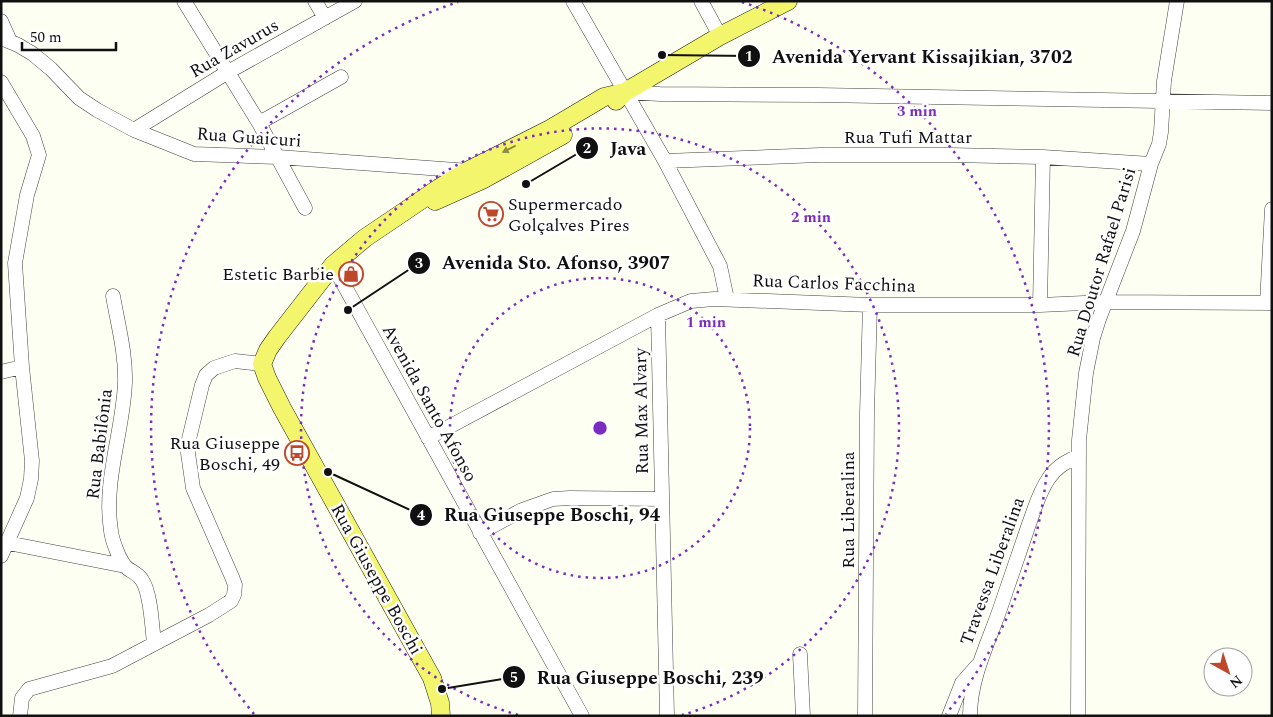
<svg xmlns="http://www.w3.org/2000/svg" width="1273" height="717" viewBox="0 0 1273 717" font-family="Spectral,serif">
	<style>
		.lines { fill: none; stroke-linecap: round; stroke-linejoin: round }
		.minor-casing { stroke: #434343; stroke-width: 15 }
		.major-casing { stroke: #212121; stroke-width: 19 }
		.minor { stroke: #fff; stroke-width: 14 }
		.major { stroke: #f3f56d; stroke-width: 18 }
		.oneway { fill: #8d8e43 }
		.ring { fill: none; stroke: #7b2cbf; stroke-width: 2.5; stroke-dasharray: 2.5 5 }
		.labels { text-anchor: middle; stroke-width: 5; stroke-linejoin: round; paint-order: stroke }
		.street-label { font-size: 18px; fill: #101010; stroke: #fff }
		.poi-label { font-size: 18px; fill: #101010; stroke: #fff; text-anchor: end }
		.centre { fill: #7b2cbf; stroke: #fff; stroke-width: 2.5 }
		.ring-label { font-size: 15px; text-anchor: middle; font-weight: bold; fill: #7b2cbf; stroke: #fff; stroke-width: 5; stroke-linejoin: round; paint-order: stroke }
		.leader { fill: none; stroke: #101010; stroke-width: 2 }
		.callout-dot { fill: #101010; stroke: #fff; stroke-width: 2 }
		.mark-label { font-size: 15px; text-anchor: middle; font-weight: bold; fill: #fff }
		.callout-label { font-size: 19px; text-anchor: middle; font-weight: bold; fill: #101010; stroke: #fff; stroke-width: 5; stroke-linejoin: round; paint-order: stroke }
	</style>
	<rect width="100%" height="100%" fill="#fefff3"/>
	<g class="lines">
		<defs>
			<path id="minor" d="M184,1l75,122 46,85
				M315,1l10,17
				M573,1l92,160 55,105 7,33
				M701,1l19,35
				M1,21l9,20
				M1,38l17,7 15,9 18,15 28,29 18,12 37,20 60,24 84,3 192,14
				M1,82l32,54 6,19 -12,40 -12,68 7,104 10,94 -1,18 -4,19 -26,58
				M625,92l35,2 159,1 453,8
				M259,123l82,-46
				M134,130l94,-58 127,-71
				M665,161l155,-6h131l92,2 108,7
				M333,265l249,451
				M113,296c5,29 13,58 12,87 -2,49 -22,98 -14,148 1,9 8,28 14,35 5,6 12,6 17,14 9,13 10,47 12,63
				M1267,303l5,-94
				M1040,305l3,-148
				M658,315l9,401
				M1,372l21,-5
				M428,438l230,-123 33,-14 23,-2 156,6h170l66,-3 166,1
				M480,533l42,-23 31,-11 17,-1 92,1
				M8,543l117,23
				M800,654l3,62
				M20,716l2,-18 7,-9 83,-23 97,-51 22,-14 3,-6 1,-10 -3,-8 -39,-89 -5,-35 1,-14 13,-54 4,-10 8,-7 21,-7 27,3
				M865,716l2,-303 3,-108
				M949,716l13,-33 16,-18
				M970,716c0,-40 20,-76 32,-113 9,-27 18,-53 27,-79 6,-16 10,-32 20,-46 7,-11 17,-17 30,-22
				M1078,716l1,-276 7,-67 7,-35 6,-19 34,-88 18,-67 8,-20 2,-12 3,-51 13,-80"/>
			<path id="major" d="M616,101l9,-9 95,-56 68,-35
				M435,201l49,-22 79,-44
				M441,716l-1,-13 -8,-25 -150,-270 -15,-30 -5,-14 6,-14 9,-13 56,-72 32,-27 74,-50 30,-18 81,-41 54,-32 21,-5"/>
		</defs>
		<use href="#minor" class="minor-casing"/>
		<use href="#major" class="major-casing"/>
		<use href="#minor" class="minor"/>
		<use href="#major" class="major"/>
	</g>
	<defs><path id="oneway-solid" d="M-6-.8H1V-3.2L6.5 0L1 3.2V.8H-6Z" transform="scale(1.25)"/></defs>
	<use class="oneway" href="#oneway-solid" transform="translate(509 149) rotate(153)"/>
	<g class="ring">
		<circle cx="600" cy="428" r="150"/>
		<path d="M518 715A299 299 0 1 1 682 715"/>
		<path d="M254 714A449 449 0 0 1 458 2M742 2A449 449 0 0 1 946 714"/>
	</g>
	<defs>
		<symbol id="supermarket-ring" viewBox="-11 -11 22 22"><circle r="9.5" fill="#fff" stroke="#be492a" stroke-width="1.5"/><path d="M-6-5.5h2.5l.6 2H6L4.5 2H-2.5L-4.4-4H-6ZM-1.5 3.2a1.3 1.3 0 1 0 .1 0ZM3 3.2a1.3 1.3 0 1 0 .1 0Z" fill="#be492a"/></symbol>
		<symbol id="shop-ring" viewBox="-11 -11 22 22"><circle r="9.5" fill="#fff" stroke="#be492a" stroke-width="1.5"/><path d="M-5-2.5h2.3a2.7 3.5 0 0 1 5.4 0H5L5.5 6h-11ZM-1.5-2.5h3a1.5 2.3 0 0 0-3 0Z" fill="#be492a"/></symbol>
		<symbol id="bus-ring" viewBox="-11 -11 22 22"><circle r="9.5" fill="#fff" stroke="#be492a" stroke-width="1.5"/><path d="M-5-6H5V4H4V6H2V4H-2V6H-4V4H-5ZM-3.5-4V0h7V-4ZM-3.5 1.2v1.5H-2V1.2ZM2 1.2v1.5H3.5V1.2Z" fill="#be492a"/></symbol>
	</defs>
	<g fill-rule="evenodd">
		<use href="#supermarket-ring" x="477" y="200" width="28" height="28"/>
		<use href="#shop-ring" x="337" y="260" width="28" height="28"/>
		<use href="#bus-ring" x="283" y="439" width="28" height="28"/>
	</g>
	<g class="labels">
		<g class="street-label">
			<text transform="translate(234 48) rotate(-30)" y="6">Rua Zavurus</text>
			<text transform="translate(249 137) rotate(4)" y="6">Rua Guaicuri</text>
			<text x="908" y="143">Rua Tufi Mattar</text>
			<text transform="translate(1101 262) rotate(-73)" y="6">Rua Doutor Rafael Parisi</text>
			<text transform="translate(834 283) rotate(2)" y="6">Rua Carlos Facchina</text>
			<text transform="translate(430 403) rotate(61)" y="6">Avenida Santo Afonso</text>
			<text transform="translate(641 411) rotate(-91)" y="6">Rua Max Alvary</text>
			<text transform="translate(99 444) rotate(-83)" y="6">Rua Babilônia</text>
			<text transform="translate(848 510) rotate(-90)" y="6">Rua Liberalina</text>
			<text transform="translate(992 571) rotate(-70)" y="6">Travessa Liberalina</text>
			<text transform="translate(377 579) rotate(61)" y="6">Rua Giuseppe Boschi</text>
		</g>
		<g class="poi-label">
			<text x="508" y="210" text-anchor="start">Supermercado<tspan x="508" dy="21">Golçalves Pires</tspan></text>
			<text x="334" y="280">Estetic Barbie</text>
			<text x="280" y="449">Rua Giuseppe<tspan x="280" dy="21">Boschi, 49</tspan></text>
		</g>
	</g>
	<circle cx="600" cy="428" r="8" class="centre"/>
	<g class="ring-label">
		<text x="917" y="116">3 min</text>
		<text x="811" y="222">2 min</text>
		<text x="706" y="327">1 min</text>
	</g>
	<path class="leader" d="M662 55L749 56M526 184L587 148M348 310L419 263M328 472L421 515M442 689L514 677"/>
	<g class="callout-dot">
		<circle cx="662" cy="55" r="5"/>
		<circle cx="526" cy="184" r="5"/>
		<circle cx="348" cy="310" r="5"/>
		<circle cx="328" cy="472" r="5"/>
		<circle cx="442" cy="689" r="5"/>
		<circle cx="749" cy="56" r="12"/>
		<circle cx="587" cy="148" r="12"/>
		<circle cx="419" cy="263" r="12"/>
		<circle cx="421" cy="515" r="12"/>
		<circle cx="514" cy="677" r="12"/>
	</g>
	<g class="mark-label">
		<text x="749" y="61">1</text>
		<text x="587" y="153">2</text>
		<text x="419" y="268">3</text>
		<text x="421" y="520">4</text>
		<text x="514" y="682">5</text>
	</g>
	<g class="callout-label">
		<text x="922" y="63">Avenida Yervant Kissajikian, 3702</text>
		<text x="628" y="155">Java</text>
		<text x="556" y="269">Avenida Sto. Afonso, 3907</text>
		<text x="552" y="521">Rua Giuseppe Boschi, 94</text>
		<text x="650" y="684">Rua Giuseppe Boschi, 239</text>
	</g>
	<rect width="1273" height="717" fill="none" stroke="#101010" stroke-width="5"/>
	<g transform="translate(1228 672) rotate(141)"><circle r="24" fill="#ffffff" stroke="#9f9f9f"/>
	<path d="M0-4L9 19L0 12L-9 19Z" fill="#be492a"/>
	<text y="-8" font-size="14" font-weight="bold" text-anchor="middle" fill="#101010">N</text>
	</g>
	<path d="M22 42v8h94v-8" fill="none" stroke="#101010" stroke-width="2.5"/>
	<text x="30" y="42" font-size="15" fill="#101010" stroke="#ffffff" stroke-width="4" paint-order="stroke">50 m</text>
</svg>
